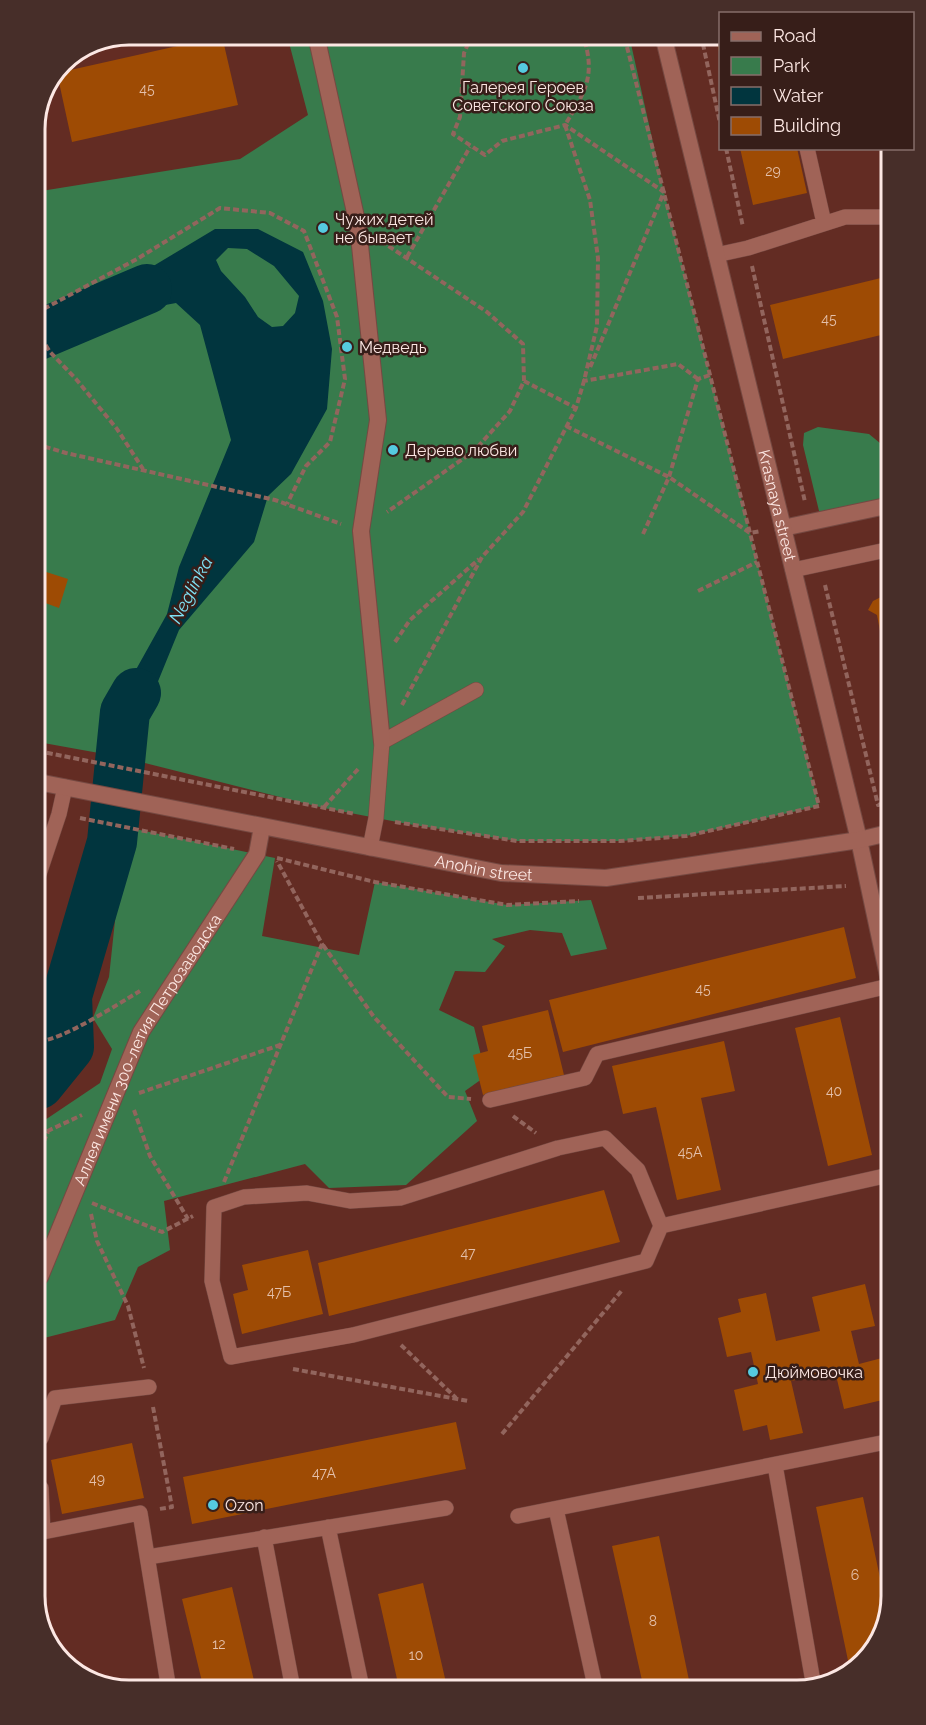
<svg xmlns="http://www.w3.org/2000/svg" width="926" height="1725" viewBox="0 0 926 1725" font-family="Raleway,sans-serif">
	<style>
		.green { fill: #387b4c }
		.water { fill: #01353e; fill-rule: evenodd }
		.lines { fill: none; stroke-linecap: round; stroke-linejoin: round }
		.river { stroke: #01353e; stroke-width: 50 }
		.building { fill: #9e4b04 }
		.service-casing { stroke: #754942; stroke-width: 16 }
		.pedestrian-casing { stroke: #754942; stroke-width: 18 }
		.minor-casing { stroke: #754942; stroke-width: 18 }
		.tertiary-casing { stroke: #754942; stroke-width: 18 }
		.path { stroke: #92655d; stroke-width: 4; stroke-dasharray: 6 3; stroke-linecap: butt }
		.service { stroke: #a06357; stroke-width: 15 }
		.pedestrian { stroke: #a06357; stroke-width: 16 }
		.minor { stroke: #a06357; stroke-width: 16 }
		.tertiary { stroke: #a06357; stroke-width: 16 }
		.poi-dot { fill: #55cadf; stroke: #371e19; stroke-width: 2 }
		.labels { text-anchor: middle; stroke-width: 5; stroke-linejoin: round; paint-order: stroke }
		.number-label { font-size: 14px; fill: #e4c0ab }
		.poi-label { font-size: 16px; fill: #fce7e3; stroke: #371e19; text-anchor: start }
		.street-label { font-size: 16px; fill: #fce7e3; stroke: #371e19 }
		.water-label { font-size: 18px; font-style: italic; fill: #7fe2f5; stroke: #371e19 }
		.rim { fill: none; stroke: #fce7e3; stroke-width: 3 }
	</style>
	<rect width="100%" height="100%" fill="#632c23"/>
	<path class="green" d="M287,35h342l35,157 155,614 -133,30 -66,5h-103l-109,-17 -84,-16 -203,-51 -83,-15 -3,-550 205,-33 68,-44z
		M818,427l51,7 17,14v52l-66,15 -17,-70 1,-12z
		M125,827l150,31 -13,78 97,19 16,-73 132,23 84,-5 16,49 -36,7 -9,-23 -32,-3 -38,9 13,7 -20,26 -30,-1 -16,39 35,17 12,49 -21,15 12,30 -71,64 -77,3 -24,-24 -141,37 6,49 -32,17 -23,53 -75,19 -1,-215 61,-41 12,-34 -19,-31 16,-41z"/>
	<path class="water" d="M215,229h43l45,23 20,49 9,48 -5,60 -36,65 -23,22 -14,46 -75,88 -38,93 -2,38 -31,-7 6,-45 53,-95 12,-47 52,-127 -31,-115 -24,-22 -59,11 -31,2 9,-15zM228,248l19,1 27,17 25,30 -4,17 -12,13 -11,1 -14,-10 -13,-20 -24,-26 -5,-11z"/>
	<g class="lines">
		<path class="river" d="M36,336l111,-47
			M39,1084l30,-37 -2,-51 45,-154 13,-130 11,-19"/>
	</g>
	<path class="building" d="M715,35h5v21z
		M222,36l16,69 -166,37 -15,-69z
		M740,148h57l10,45 -54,12z
		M885,277v57l-102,25 -13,-54z
		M37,569l31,10 -9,29 -22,-8z
		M887,594v37h-7l-3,-16 -9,-5 5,-9z
		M844,927l12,51 -293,74 -14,-52z
		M548,1010l16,65 -81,20 -10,-40 15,-4 -6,-25z
		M840,1017l32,138 -44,11 -33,-138z
		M724,1041l11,50 -34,7 20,92 -44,10 -21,-93 -33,7 -11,-48z
		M604,1190l16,52 -291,74 -11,-53z
		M308,1250l15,64 -81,20 -9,-40 15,-4 -6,-25z
		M865,1284l10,42 -24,5 8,33 23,-6 9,40 -47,11 -9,-38 -44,10 12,52 -33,7 -3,-15 -24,6 -9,-41 24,-6 -7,-32 -24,5 -9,-39 23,-6 -3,-13 28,-6 10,48 44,-10 -8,-34z
		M456,1422l10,47 -274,55 -9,-47z
		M132,1443l12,55 -82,16 -11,-54z
		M863,1497l24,114 -11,37 -26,22 -34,-163z
		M659,1536l31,149h-47l-31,-139z
		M423,1583l24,104 -48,1 -21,-94z
		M232,1587l24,102 -52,1 -22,-91z"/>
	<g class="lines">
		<defs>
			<path id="service" d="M807,148l17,75
				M716,255l32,-7 97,-31h40
				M793,570l93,-20
				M370,848l6,-30 6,-76 94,-52
				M38,877l21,-63 6,-27
				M490,1100l95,-22 12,-24 292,-68
				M605,1138l33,32 23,56 -15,35 -293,74 -122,22 -19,-76 2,-74 30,-10 63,-4 43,8 50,-3 158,-50z
				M661,1226l228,-51
				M41,1438l14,-40 94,-11
				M775,1465l37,211
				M41,1488l2,44 97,-19 29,177
				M556,1509l39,177
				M518,1516l373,-75
				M328,1527l34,161
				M264,1537l29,152
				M148,1557l298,-49"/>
			<g id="pedestrian">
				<path d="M316,35l42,191 20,194 -17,111 21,211"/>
				<path d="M783,528l103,-22"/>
				<path id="s1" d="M40,1277l101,-245 116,-178 5,-27"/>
			</g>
			<g id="minor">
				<path id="s2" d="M663,35l196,805 29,136"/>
			</g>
			<g id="tertiary">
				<path id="s3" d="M38,782l463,91 105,5 253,-38 29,-7"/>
			</g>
		</defs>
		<use href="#service" class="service-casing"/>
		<use href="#pedestrian" class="pedestrian-casing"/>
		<use href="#minor" class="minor-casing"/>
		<use href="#tertiary" class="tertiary-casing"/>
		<path class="path" d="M472,35l-8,18 -4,64 -7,17 32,21 17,-14 63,-16 99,67 -75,178
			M701,35l19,88
			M726,148l17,79
			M381,241l106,71 36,32 1,37 -14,30 -36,40 -87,61
			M407,257l63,-110
			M752,266l53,236
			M36,313l101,-54 83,-51 50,5 34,18 33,86 8,62 -15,63 -24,24 -19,38
			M36,330l14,22 26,27 41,50 26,40
			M585,379l-1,2 94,-17 20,15
			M524,381l52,27
			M566,426l103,51 81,56 11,-2
			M36,444l30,9 209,47 66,24
			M643,534l26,-57 29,-98 12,-4
			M825,585l53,220 10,-3
			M698,591l59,-29
			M395,642l15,-22 69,-61
			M402,705l80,-148 41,-45 53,-104 8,-27 13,-55 1,-68 -8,-58 -25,-75c21,-35 31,-49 18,-90
			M38,751l317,63
			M324,807l35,-39
			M80,818l154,31
			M395,822l122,19h103l66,-5 133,-30 -195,-771
			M277,858l98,24 132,23 72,-4
			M638,898l208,-12
			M323,945l51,72 74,80 23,2
			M39,1041c22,0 79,-37 101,-50
			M139,1093l141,-48
			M134,1110l16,46 38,63
			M513,1116l23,17
			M39,1135l43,-20
			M40,1150l8,-18
			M224,1182l98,-238 -45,-83
			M92,1203l70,29 31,-16
			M91,1214l6,27 31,65 16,62
			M401,1345l55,53
			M293,1369l175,32
			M153,1407l19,100 -13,2
			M502,1434l121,-145"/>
		<use href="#service" class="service"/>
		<use href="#pedestrian" class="pedestrian"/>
		<use href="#minor" class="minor"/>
		<use href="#tertiary" class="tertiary"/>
	</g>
	<g class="poi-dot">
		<circle cx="523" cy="68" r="6"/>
		<circle cx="323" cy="228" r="6"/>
		<circle cx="347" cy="347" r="6"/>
		<circle cx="393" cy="450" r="6"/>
		<circle cx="753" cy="1372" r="6"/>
		<circle cx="213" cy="1505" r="6"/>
	</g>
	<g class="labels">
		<g class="number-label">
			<text x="147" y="94">45</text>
			<text x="773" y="176">29</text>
			<text x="829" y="324">45</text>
			<text x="703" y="994">45</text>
			<text x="520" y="1058">45Б</text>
			<text x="834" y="1096">40</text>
			<text x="690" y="1157">45А</text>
			<text x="468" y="1258">47</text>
			<text x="279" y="1297">47Б</text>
			<text x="324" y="1478">47А</text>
			<text x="97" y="1484">49</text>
			<text x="855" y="1580">6</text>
			<text x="653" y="1626">8</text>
			<text x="219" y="1649">12</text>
			<text x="416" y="1660">10</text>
		</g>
		<g class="poi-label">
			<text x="523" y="93" text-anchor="middle">Галерея Героев<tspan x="523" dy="18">Советского Союза</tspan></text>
			<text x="335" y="225">Чужих детей<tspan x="335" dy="18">не бывает</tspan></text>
			<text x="359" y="353">Медведь</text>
			<text x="405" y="456">Дерево любви</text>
			<text x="765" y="1378">Дюймовочка</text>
			<text x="225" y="1511">Ozon</text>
		</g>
		<g class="street-label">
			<text dy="6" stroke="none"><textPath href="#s2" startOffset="484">Krasnaya street</textPath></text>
			<text dy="6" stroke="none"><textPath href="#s3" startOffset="454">Anohin street</textPath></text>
			<text dy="6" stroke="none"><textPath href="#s1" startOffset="252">Аллея имени 300-летия Петрозаводска</textPath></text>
		</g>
		<g class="water-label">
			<text transform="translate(191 590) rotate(-62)" y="6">Neglinka</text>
		</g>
	</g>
	<path d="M0 0H926V1725H0ZM129 45H797A84 84 0 0 1 881 129V1596A84 84 0 0 1 797 1680H129A84 84 0 0 1 45 1596V129A84 84 0 0 1 129 45Z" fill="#472e29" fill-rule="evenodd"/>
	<path class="rim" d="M129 45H797A84 84 0 0 1 881 129V1596A84 84 0 0 1 797 1680H129A84 84 0 0 1 45 1596V129A84 84 0 0 1 129 45Z"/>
	<rect x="719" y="12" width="195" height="138" fill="#371e19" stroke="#866e6a" stroke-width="1.5"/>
	<rect x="731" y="32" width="30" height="9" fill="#a06357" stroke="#866e6a" stroke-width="1.5"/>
	<text x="773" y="42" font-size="18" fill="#fce7e3">Road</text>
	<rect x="731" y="57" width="30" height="18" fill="#387b4c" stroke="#866e6a" stroke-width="1.5"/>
	<text x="773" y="72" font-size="18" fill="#fce7e3">Park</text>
	<rect x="731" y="87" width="30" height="18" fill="#01353e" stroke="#866e6a" stroke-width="1.5"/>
	<text x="773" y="102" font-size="18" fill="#fce7e3">Water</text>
	<rect x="731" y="117" width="30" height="18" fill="#9e4b04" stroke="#866e6a" stroke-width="1.5"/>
	<text x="773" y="132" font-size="18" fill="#fce7e3">Building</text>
</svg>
